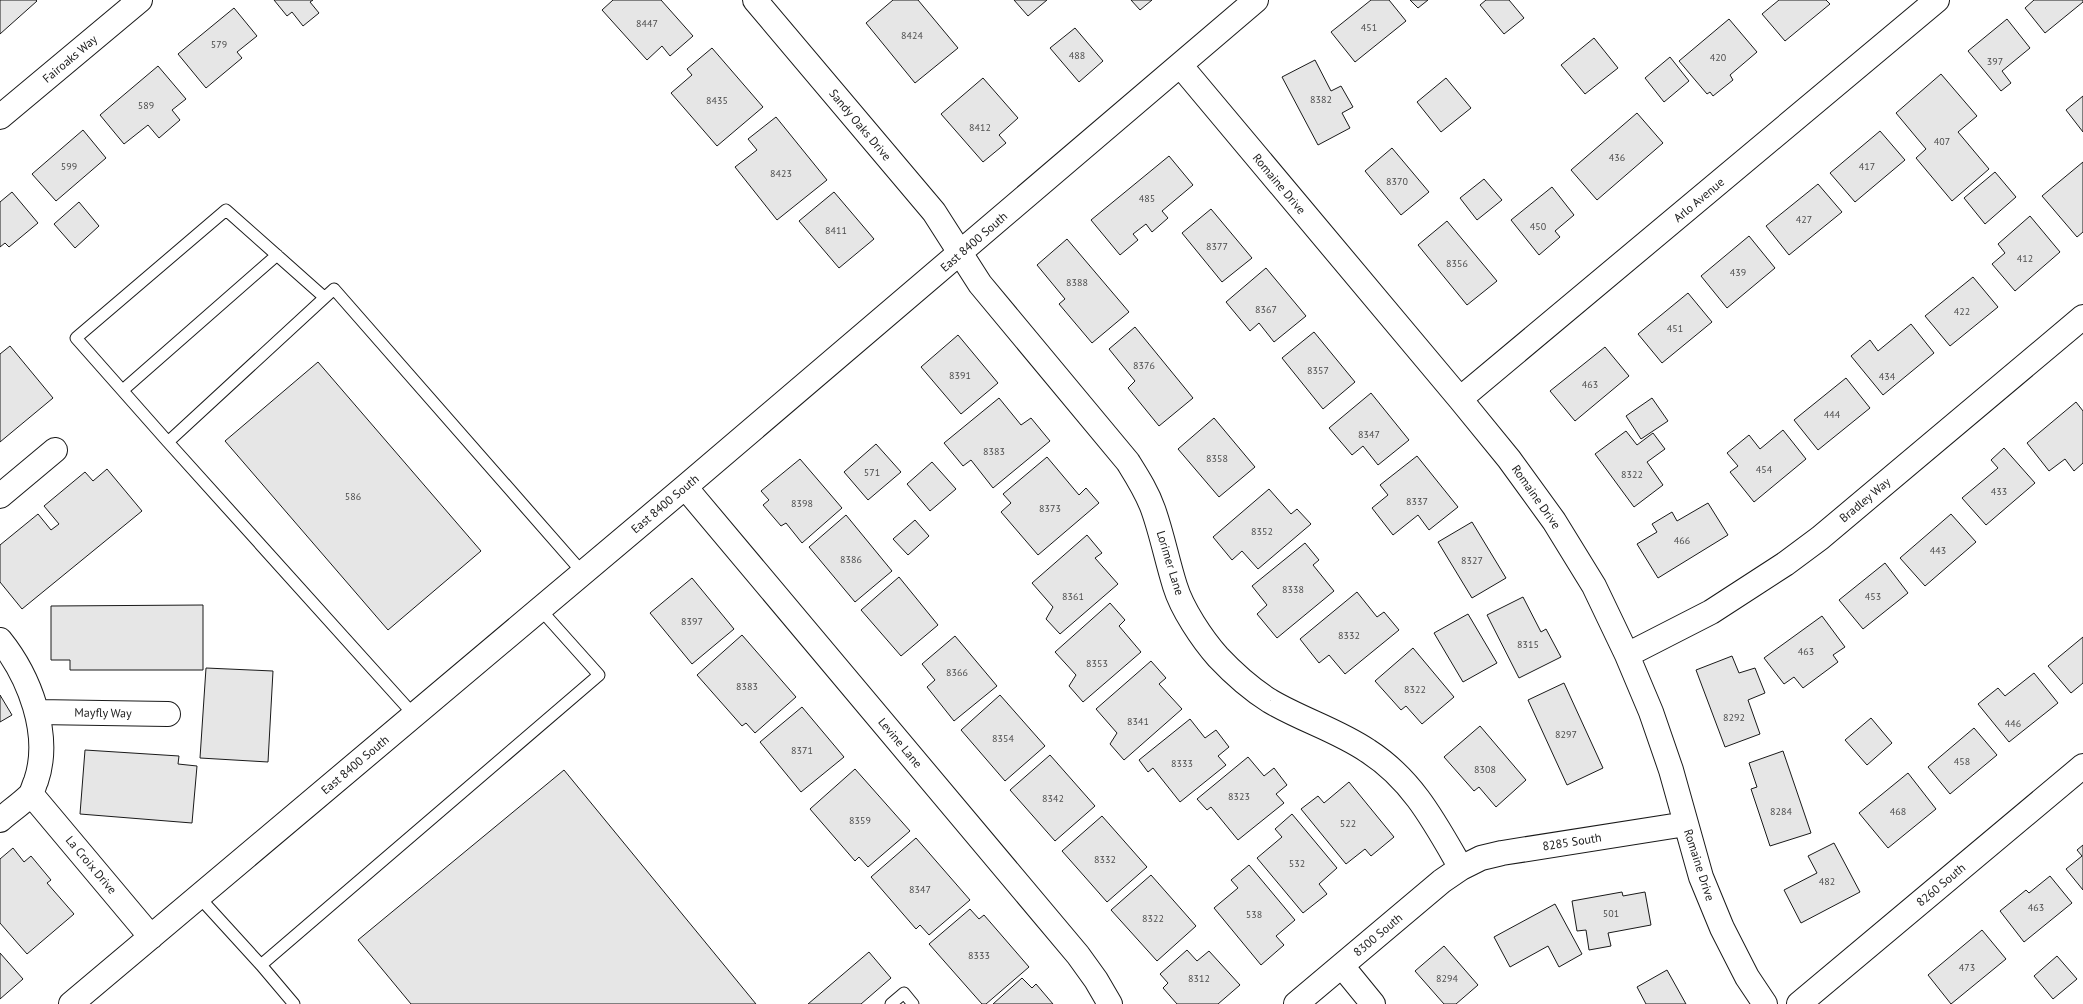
<svg xmlns="http://www.w3.org/2000/svg" width="2083" height="1004" viewBox="0 0 2083 1004" font-family="'PT Sans',sans-serif">
	<style>
		.building { fill: #e6e6e6; stroke: #1a1a1a }
		.lines { fill: none; stroke-linecap: round; stroke-linejoin: round }
		.lane-casing { stroke: #1a1a1a; stroke-width: 13 }
		.street-casing { stroke: #1a1a1a; stroke-width: 26 }
		.lane { stroke: #fff; stroke-width: 11 }
		.street { stroke: #fff; stroke-width: 24 }
		.labels { text-anchor: middle; stroke-width: 4; stroke-linejoin: round; paint-order: stroke }
		.number-label { font-size: 10px; fill: #4d4d4d }
		.street-label { font-size: 12px; fill: #1a1a1a; stroke: #fff }
	</style>
	<rect width="100%" height="100%" fill="#fff"/>
	<path class="building" d="M0,0h36l1,1 -37,33z
		M274,0h39l-3,2 9,11 -16,13 -11,-14 -5,4z
		M613,0h48l32,36 -23,20 -8,-10 -15,14 -45,-50z
		M893,0h25l40,48 -43,35 -49,-60z
		M1014,0h33l-19,16z
		M1131,0h21l-12,10z
		M1371,0h18l17,21 -51,41 -24,-30z
		M1410,0h18l-10,8z
		M1486,0h23l15,18 -20,16 -24,-29z
		M1779,0h47l4,4 -45,37 -23,-27z
		M2034,0h49v2l-38,31 -20,-25z
		M234,8l23,28 -20,16 5,6 -36,30 -28,-34z
		M1729,19l28,33 -27,23 3,5 -20,16 -3,-4 -3,2 -28,-33z
		M2007,19l23,29 -28,23 9,12 -10,8 -33,-40z
		M1075,28l28,33 -24,21 -29,-34z
		M1594,38l24,30 -33,26 -24,-29z
		M712,48l51,59 -46,39 -46,-53 21,-18 -5,-6z
		M1670,57l19,24 -25,21 -19,-24z
		M1315,60l16,31 10,-5 12,21 -11,6 8,15 -32,17 -36,-68z
		M158,66l28,33 -14,11 8,10 -21,18 -11,-13 -24,19 -24,-29z
		M1941,74l36,42 -19,16 31,37 -37,32 -36,-43 10,-9 -30,-36z
		M983,78l35,40 -19,17 7,8 -23,19 -42,-48z
		M1446,78l25,30 -30,24 -24,-30z
		M2083,96v36l-17,-22z
		M1637,113l26,30 -66,57 -26,-30z
		M776,117l51,63 -50,40 -42,-53 22,-17 -9,-11z
		M83,130l23,28 -50,43 -24,-27z
		M1880,131l25,29 -50,42 -25,-29z
		M1392,148l37,44 -28,23 -36,-44z
		M1169,156l24,29 -31,26 6,7 -16,14 -6,-8 -13,10 5,6 -18,15 -29,-35z
		M2083,162v70l-6,5 -35,-41z
		M1995,172l21,25 -31,27 -21,-26z
		M1484,179l18,21 -25,20 -17,-22z
		M1818,184l24,28 -53,43 -23,-29z
		M1552,187l22,28 -19,16 5,6 -21,18 -28,-35z
		M12,192l26,31 -29,24 -4,-4 -5,4v-45z
		M834,192l40,47 -35,29 -40,-47z
		M79,202l20,24 -24,22 -21,-24z
		M1211,209l41,49 -30,24 -40,-49z
		M2030,216l30,36 -45,39 -23,-27 13,-11 -7,-9z
		M1447,221l50,60 -30,24 -49,-60z
		M1749,236l26,32 -48,40 -26,-32z
		M1067,239l62,73 -37,31 -33,-39 6,-5 -28,-34z
		M1266,268l40,48 -32,26 -15,-19 -9,8 -24,-29z
		M1973,277l25,30 -48,39 -25,-30z
		M1688,293l24,29 -50,41 -24,-29z
		M1911,324l23,29 -51,42 -32,-39 19,-16 8,11z
		M1135,327l58,71 -34,28 -31,-38 7,-7 -26,-32z
		M1314,332l41,50 -32,27 -41,-51z
		M958,335l40,48 -37,31 -40,-47z
		M10,346l43,52 -53,44v-88z
		M1605,347l24,29 -54,45 -25,-30z
		M318,362l163,189 -93,79 -163,-189z
		M1846,378l24,30 -52,42 -24,-30z
		M1371,393l38,47 -31,25 -15,-19 -11,9 -23,-27z
		M999,398l22,27 10,-7 19,23 -57,47 -22,-28 -8,6 -19,-23z
		M1652,398l16,23 -27,18 -15,-23z
		M2076,402l7,9v52l-9,8 -9,-12 -16,12 -22,-28z
		M1214,418l41,49 -36,30 -41,-48z
		M1783,430l23,29 -52,43 -24,-30 8,-6 -11,-13 22,-18 11,14z
		M1626,431l11,14 16,-12 12,16 -18,13 16,23 -29,22 -39,-53z
		M876,444l25,28 -33,28 -24,-28z
		M2004,448l31,35 -49,42 -24,-27 36,-30 -7,-8z
		M1417,456l41,51 -29,23 -11,-15 -25,20 -21,-27 16,-13 -8,-10z
		M1047,457l32,38 7,-7 13,15 -61,52 -37,-43 10,-9 -8,-9z
		M800,459l42,49 -40,35 -16,-20 -5,3 -18,-21 6,-5 -8,-9z
		M932,462l24,27 -26,22 -23,-27z
		M107,469l35,42 -120,98 -22,-27v-37l38,-31 13,16 8,-6 -15,-18 41,-34 8,9z
		M1269,489l22,25 6,-5 14,15 -53,45 -16,-18 -10,9 -19,-23z
		M1708,503l20,32 -70,43 -21,-34 20,-12 -5,-8 20,-12 5,9z
		M1951,514l25,28 -51,44 -25,-28z
		M846,515l46,56 -37,31 -46,-55z
		M915,520l14,16 -21,19 -15,-16z
		M1472,522l34,56 -34,20 -34,-56z
		M1087,535l15,18 -7,5 23,26 -58,50 -14,-15 7,-12 -21,-24z
		M1305,543l14,17 -6,5 21,26 -57,47 -20,-24 10,-9 -15,-19z
		M1885,563l23,30 -45,36 -24,-29z
		M899,577l39,48 -37,31 -40,-46z
		M692,578l42,51 -42,35 -42,-51z
		M1357,592l20,25 7,-5 15,18 -54,44 -16,-19 -10,8 -19,-24z
		M1523,597l18,35 5,-3 15,28 -42,21 -32,-63z
		M1110,603l15,17 -6,6 22,26 -58,50 -14,-16 7,-11 -21,-23z
		M203,605v65h-133v-10h-19v-54z
		M1468,614l29,49 -34,19 -29,-49z
		M1822,616l23,31 -12,8 5,7 -35,26 -9,-11 -10,7 -20,-26z
		M742,635l54,62 -41,36 -9,-10 -4,3 -45,-51z
		M955,636l42,50 -43,35 -27,-34 8,-7 -13,-16z
		M2083,637v46l-12,10 -23,-27z
		M1413,648l41,49 -32,27 -16,-18 -5,4 -26,-29z
		M1732,656l7,17 16,-5 10,25 -17,7 12,34 -35,13 -29,-77z
		M1151,661l15,17 -7,6 23,25 -58,51 -14,-16 7,-11 -21,-24z
		M206,668l67,3 -5,91 -68,-4z
		M2034,673l24,30 -49,39 -31,-38 20,-16 7,8z
		M1564,683l39,85 -36,17 -39,-85z
		M0,695l12,20 -12,7z
		M1000,695l45,51 -40,35 -44,-51z
		M802,707l42,50 -43,35 -41,-50z
		M1871,718l21,25 -25,22 -22,-25z
		M1190,719l15,19 11,-8 13,17 -11,9 8,9 -46,37 -27,-34 -5,4 -9,-12z
		M1480,726l46,54 -30,27 -17,-20 -5,4 -30,-34z
		M1974,728l23,27 -47,39 -22,-27z
		M85,750l94,6 -1,8 19,2 -5,57 -112,-9z
		M1783,751l28,82 -41,13 -19,-57 6,-2 -8,-24z
		M1050,755l45,51 -40,35 -45,-51z
		M1248,757l16,19 10,-8 13,17 -11,9 8,9 -46,37 -27,-33 -4,3 -10,-11z
		M855,769l55,62 -42,36 -9,-10 -4,4 -45,-52z
		M564,770l192,234h-345l-53,-64z
		M1908,773l28,36 -48,39 -29,-35z
		M1349,782l45,55 -23,19 -6,-7 -19,15 -45,-55 17,-13 6,7z
		M1292,814l45,54 -18,16 8,10 -24,19 -46,-55 25,-21 -7,-8z
		M1102,816l45,51 -40,35 -45,-51z
		M916,838l54,62 -41,35 -9,-10 -4,4 -45,-52z
		M1834,843l26,49 -59,31 -17,-33 33,-17 -9,-17z
		M2083,845v45l-17,-21 16,-13 -5,-6z
		M13,848l11,14 7,-6 20,24 -4,3 27,31 -47,40 -27,-31v-64z
		M1249,865l46,55 -19,16 8,9 -23,20 -47,-57 24,-20 -7,-8z
		M1151,875l45,51 -39,35 -46,-51z
		M2050,876l22,27 -48,39 -24,-31 26,-21 3,3z
		M1622,892l1,4 22,-4 6,33 -43,8 3,13 -22,4 -3,-20 -9,1 -5,-30z
		M1555,904l27,50 -23,13 -11,-21 -38,21 -16,-30z
		M970,909l9,10 5,-4 45,52 -43,37h-4l-53,-60z
		M1982,930l24,29 -55,45 -23,-29z
		M1444,946l34,39 -22,19h-12l-29,-33z
		M1187,950l10,11 12,-10 31,34 -22,19h-41l-14,-16 5,-5 -8,-9z
		M869,952l22,26 -30,26h-53z
		M0,953l23,26 -23,20z
		M2057,956l20,23 -24,20 -19,-23z
		M1667,970l19,34h-40l-9,-17z
		M1022,978l10,10 4,-4 17,20h-60z"/>
	<g class="lines">
		<defs>
			<path id="lane" d="M123,390l154,-135
				M168,442l-92,-104 150,-128 98,87
				M414,715l-246,-273 166,-153 249,284
				M199,897l62,68 338,-290 -59,-66
				M261,965l33,39
				M891,1004l13,-11 9,11"/>
			<path id="street" d="M755,0l179,212 46,72 148,178c10,16 19,30 25,47 9,25 14,52 22,77 7,23 27,53 43,71 16,17 33,32 52,44 32,19 67,29 98,50 45,29 67,72 93,117
				M1180,65l280,334 49,60 45,62 40,65 33,69 24,57 20,58 30,107 21,51 25,49 18,27
				M0,117l140,-117
				M1460,399l477,-399
				M685,487l393,468 18,25 14,24
				M0,496l55,-46
				M0,640c29,36 52,94 36,141 -2,4 -3,10 -6,14 -9,9 -21,17 -30,25
				M1627,655l84,-43 74,-48 35,-26 263,-221
				M37,712l131,2
				M31,794l120,143
				M1342,966l31,38
				M71,1004l614,-517 571,-487
				M1296,1004l146,-123 19,-13 20,-10 21,-5 184,-29
				M1799,1004l284,-238"/>
		</defs>
		<use href="#lane" class="lane-casing"/>
		<use href="#street" class="street-casing"/>
		<use href="#lane" class="lane"/>
		<use href="#street" class="street"/>
	</g>
	<g class="labels">
		<g class="number-label">
			<text x="647" y="27">8447</text>
			<text x="1369" y="31">451</text>
			<text x="912" y="39">8424</text>
			<text x="219" y="48">579</text>
			<text x="1077" y="59">488</text>
			<text x="1718" y="61">420</text>
			<text x="1995" y="65">397</text>
			<text x="1321" y="103">8382</text>
			<text x="717" y="104">8435</text>
			<text x="146" y="109">589</text>
			<text x="980" y="131">8412</text>
			<text x="1942" y="145">407</text>
			<text x="1617" y="161">436</text>
			<text x="69" y="170">599</text>
			<text x="1867" y="170">417</text>
			<text x="781" y="177">8423</text>
			<text x="1397" y="185">8370</text>
			<text x="1147" y="202">485</text>
			<text x="1804" y="223">427</text>
			<text x="1538" y="230">450</text>
			<text x="836" y="234">8411</text>
			<text x="1217" y="250">8377</text>
			<text x="2025" y="262">412</text>
			<text x="1457" y="267">8356</text>
			<text x="1738" y="276">439</text>
			<text x="1077" y="286">8388</text>
			<text x="1266" y="313">8367</text>
			<text x="1962" y="315">422</text>
			<text x="1675" y="332">451</text>
			<text x="1144" y="369">8376</text>
			<text x="1318" y="374">8357</text>
			<text x="960" y="379">8391</text>
			<text x="1887" y="380">434</text>
			<text x="1590" y="388">463</text>
			<text x="1832" y="418">444</text>
			<text x="1369" y="438">8347</text>
			<text x="994" y="455">8383</text>
			<text x="1217" y="462">8358</text>
			<text x="1764" y="473">454</text>
			<text x="872" y="476">571</text>
			<text x="1632" y="478">8322</text>
			<text x="1999" y="495">433</text>
			<text x="353" y="500">586</text>
			<text x="1417" y="505">8337</text>
			<text x="802" y="507">8398</text>
			<text x="1050" y="512">8373</text>
			<text x="1262" y="535">8352</text>
			<text x="1682" y="544">466</text>
			<text x="1938" y="554">443</text>
			<text x="851" y="563">8386</text>
			<text x="1472" y="564">8327</text>
			<text x="1293" y="593">8338</text>
			<text x="1073" y="600">8361</text>
			<text x="1873" y="600">453</text>
			<text x="692" y="625">8397</text>
			<text x="1349" y="639">8332</text>
			<text x="1528" y="648">8315</text>
			<text x="1806" y="655">463</text>
			<text x="1097" y="667">8353</text>
			<text x="957" y="676">8366</text>
			<text x="747" y="690">8383</text>
			<text x="1415" y="693">8322</text>
			<text x="1734" y="721">8292</text>
			<text x="1138" y="725">8341</text>
			<text x="2013" y="727">446</text>
			<text x="1566" y="738">8297</text>
			<text x="1003" y="742">8354</text>
			<text x="802" y="754">8371</text>
			<text x="1962" y="765">458</text>
			<text x="1182" y="767">8333</text>
			<text x="1485" y="773">8308</text>
			<text x="1239" y="800">8323</text>
			<text x="1053" y="802">8342</text>
			<text x="1781" y="815">8284</text>
			<text x="1898" y="815">468</text>
			<text x="860" y="824">8359</text>
			<text x="1348" y="827">522</text>
			<text x="1105" y="863">8332</text>
			<text x="1297" y="867">532</text>
			<text x="1827" y="885">482</text>
			<text x="920" y="893">8347</text>
			<text x="2036" y="911">463</text>
			<text x="1611" y="917">501</text>
			<text x="1254" y="918">538</text>
			<text x="1153" y="922">8322</text>
			<text x="979" y="959">8333</text>
			<text x="1967" y="971">473</text>
			<text x="1199" y="982">8312</text>
			<text x="1447" y="982">8294</text>
		</g>
		<g class="street-label">
			<text transform="translate(70 59) rotate(-40)" y="4">Fairoaks Way</text>
			<text transform="translate(860 125) rotate(50)" y="4">Sandy Oaks Drive</text>
			<text transform="translate(1279 184) rotate(50)" y="4">Romaine Drive</text>
			<text transform="translate(1699 200) rotate(-40)" y="4">Arlo Avenue</text>
			<text transform="translate(974 242) rotate(-41)" y="4">East 8400 South</text>
			<text transform="translate(1536 497) rotate(55)" y="4">Romaine Drive</text>
			<text transform="translate(1865 500) rotate(-40)" y="4">Bradley Way</text>
			<text transform="translate(665 504) rotate(-40)" y="4">East 8400 South</text>
			<text transform="translate(1170 563) rotate(73)" y="4">Lorimer Lane</text>
			<text transform="translate(103 713) rotate(1)" y="4">Mayfly Way</text>
			<text transform="translate(900 743) rotate(50)" y="4">Levine Lane</text>
			<text transform="translate(355 765) rotate(-40)" y="4">East 8400 South</text>
			<text transform="translate(1572 842) rotate(-9)" y="4">8285 South</text>
			<text transform="translate(91 865) rotate(50)" y="4">La Croix Drive</text>
			<text transform="translate(1699 865) rotate(72)" y="4">Romaine Drive</text>
			<text transform="translate(1941 885) rotate(-40)" y="4">8260 South</text>
			<text transform="translate(1378 935) rotate(-40)" y="4">8300 South</text>
		</g>
	</g>
</svg>
